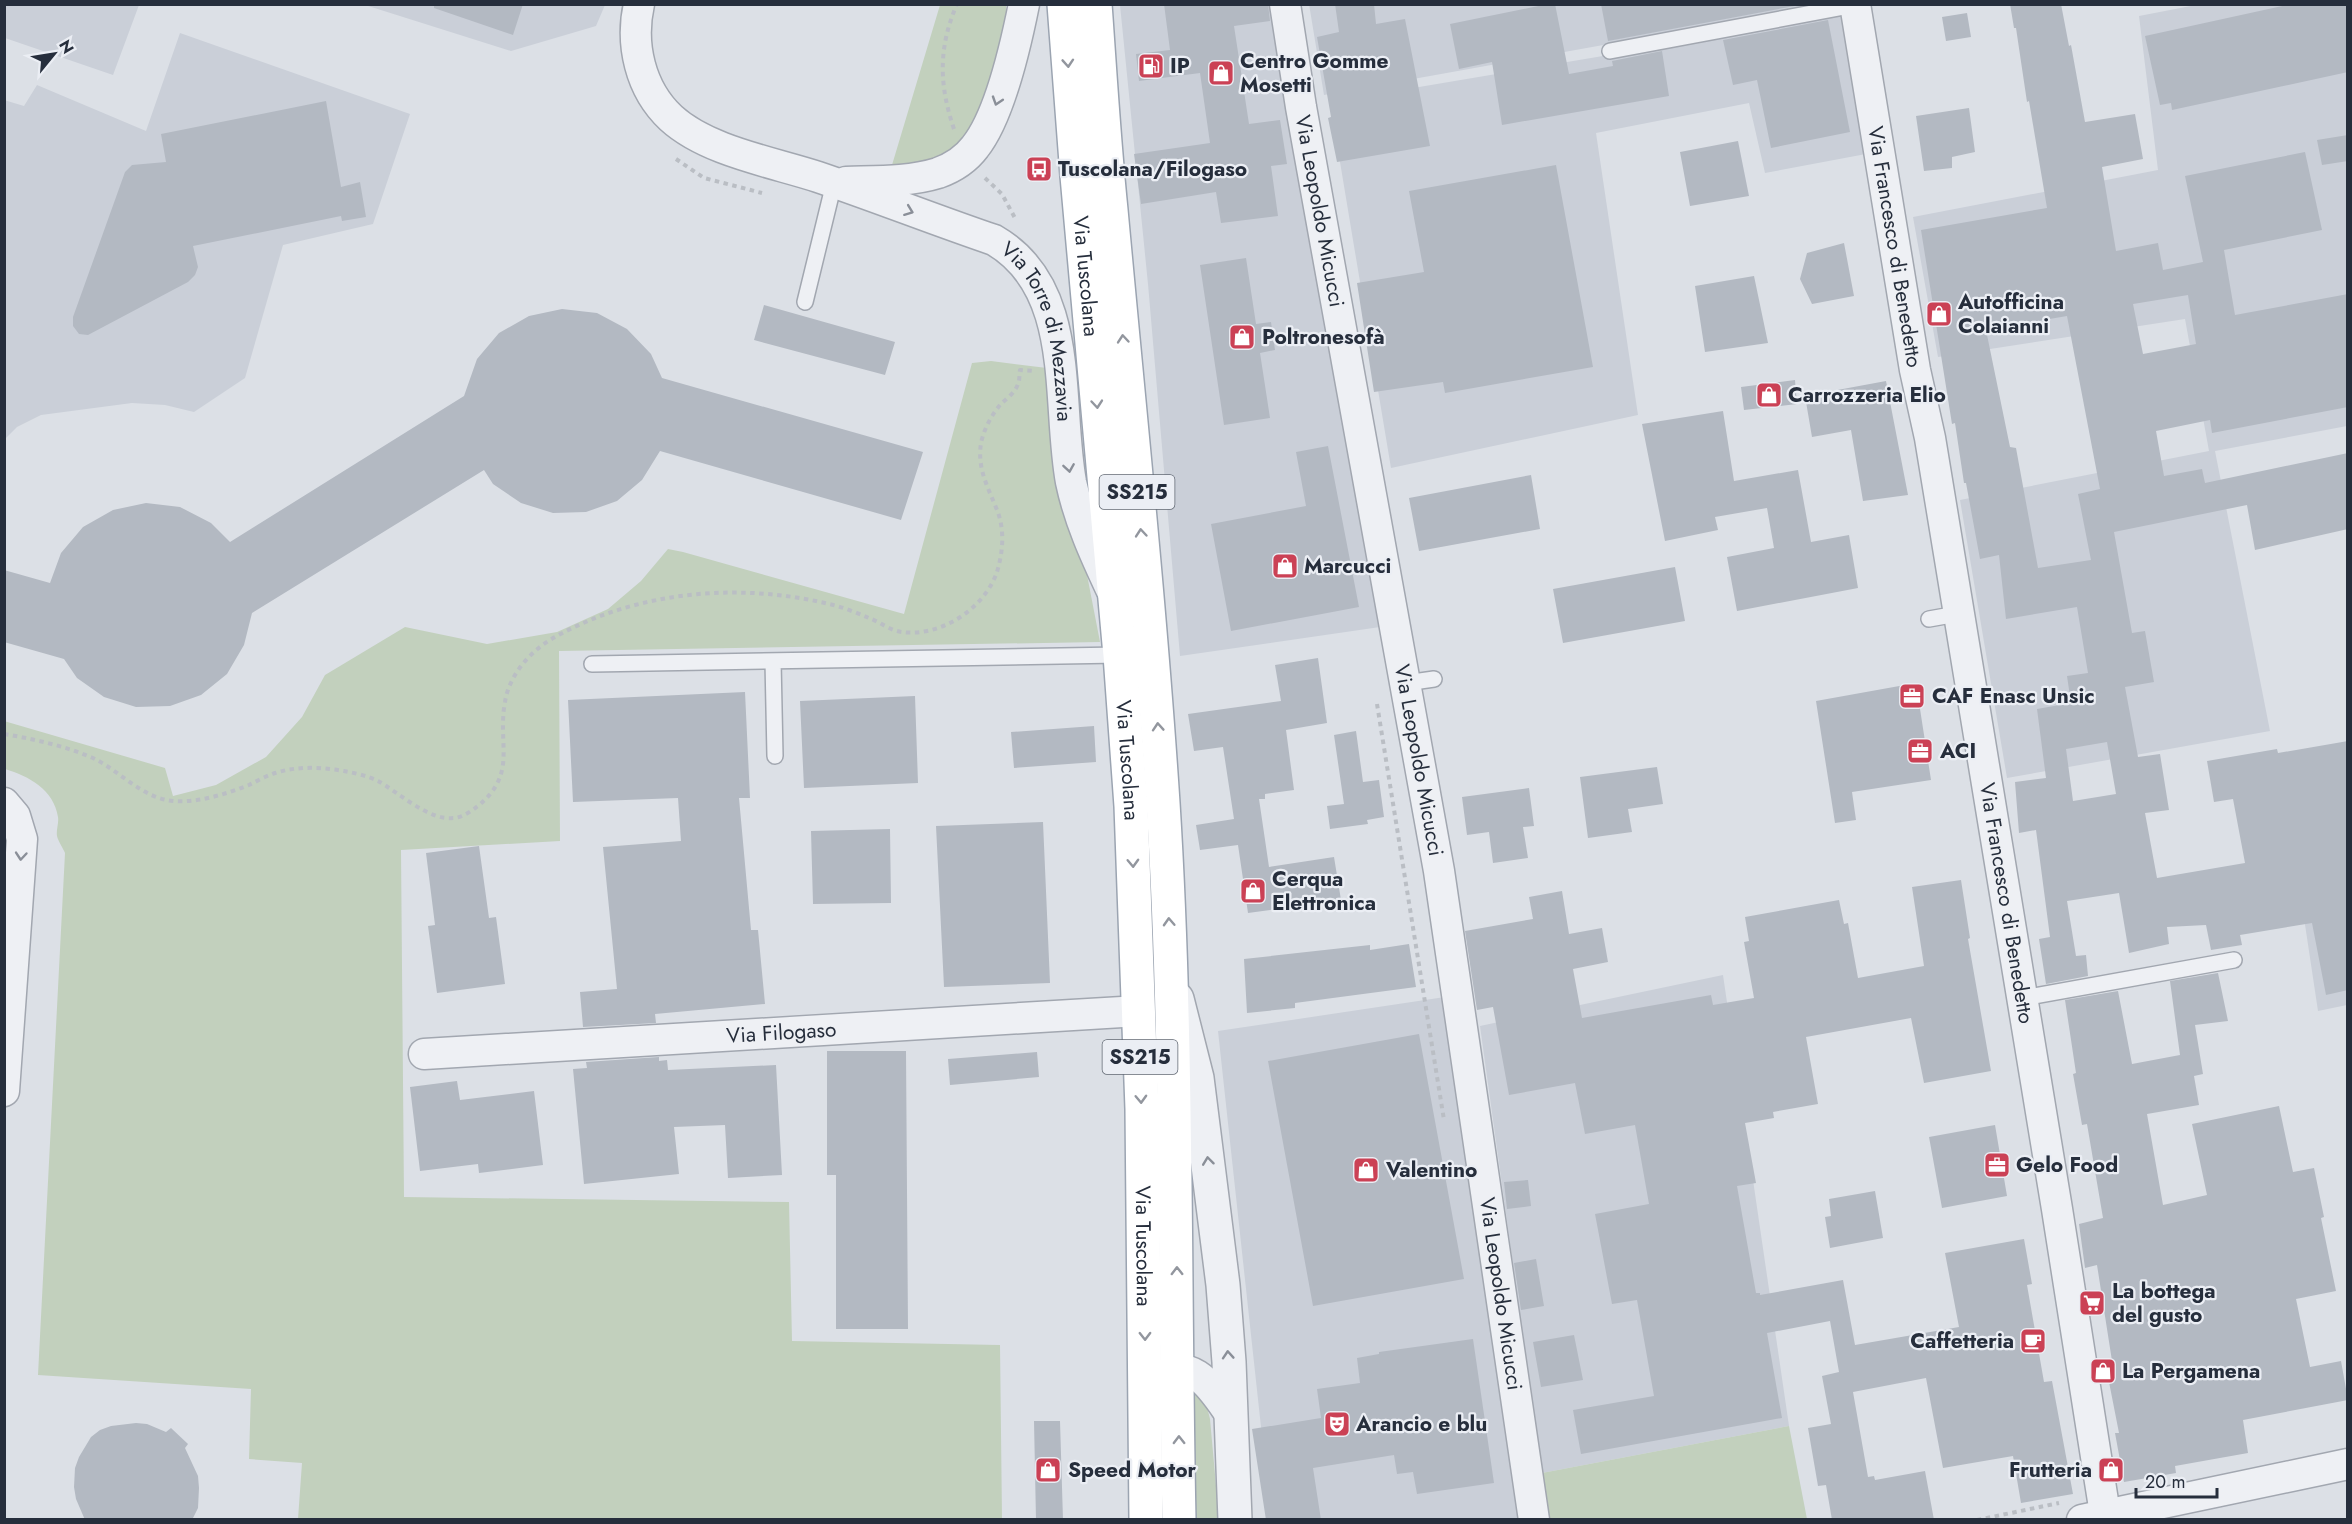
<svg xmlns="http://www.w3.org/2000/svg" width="2352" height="1524" viewBox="0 0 2352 1524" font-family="Jost,sans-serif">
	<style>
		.built { fill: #cacfd8 }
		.green { fill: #c2d0bd }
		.building { fill: #b3b9c2; fill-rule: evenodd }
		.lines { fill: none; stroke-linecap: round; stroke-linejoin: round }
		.service-casing { stroke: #a2a7b0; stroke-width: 18 }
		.minor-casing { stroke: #a2a7b0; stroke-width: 33 }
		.tertiary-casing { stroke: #a2a7b0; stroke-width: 36 }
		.primary-casing { stroke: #9ba4b1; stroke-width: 36 }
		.path { stroke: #babec4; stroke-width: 4; stroke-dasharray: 4.5 4.5; stroke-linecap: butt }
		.service { stroke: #eef0f4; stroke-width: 15 }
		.minor { stroke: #eef0f4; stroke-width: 30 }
		.tertiary { stroke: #eef0f4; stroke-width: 33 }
		.primary { stroke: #fff; stroke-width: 33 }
		.oneway { stroke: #92969e }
		.oneway2 { stroke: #8a8f98 }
		.labels { text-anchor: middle; stroke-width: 4.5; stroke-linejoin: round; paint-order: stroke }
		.shield { fill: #ebeef4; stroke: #616873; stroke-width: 1.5 }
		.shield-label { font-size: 20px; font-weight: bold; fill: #262e3c }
		.poi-label { font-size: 21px; font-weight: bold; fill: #262e3c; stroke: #ebeef4; text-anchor: start }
		.street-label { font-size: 21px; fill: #262e3c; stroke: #ebeef4 }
	</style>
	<rect width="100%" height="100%" fill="#dce0e6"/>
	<path class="built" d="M5,4h134v1l-26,70 -108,-37z
		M1309,4l517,1 -502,90z
		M365,5h240l-9,21 -85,25z
		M1120,5h157l110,621 -207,30 -32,-372z
		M2196,5h151v421l-132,25 55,280 -263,47 -47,-278 249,-49 -24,-132 -247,38 -25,-140 245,-47 -19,-154z
		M1847,15l19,139 -101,19 -16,-70 -153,30 42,282 -247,53 -61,-366z
		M180,33l230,81 -37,110 -90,21 -38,133 -51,34 -29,-7 -33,-2 -91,12 -24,12 -12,12 -1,-339 20,6 13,-21 109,46z
		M2347,868v137l-29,6 -20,-133z
		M1723,975l66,451 -247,47 -62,-447z
		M1445,997l43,313 33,209h-250l-53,-488z"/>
	<path class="green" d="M940,5h66v10l-14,61 -21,59 -35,26 -26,7 -18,-3z
		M991,361l56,7 53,274 -541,9 1,190 -159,9 3,347 385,5 3,139 208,4 2,174h-704l4,-56 -53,-4 2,-70 -213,-14 27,-522c-2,-5 -7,-12 -8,-17 -1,-6 2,-13 1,-19 -4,-27 -29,-41 -53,-48l-1,-48 161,47 8,28 43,-11 50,-28 36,-40 23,-42 80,-48 82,17 70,-12 51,-23 33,-28 27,-32 15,3 221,62 68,-251z
		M1191,1389c12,8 16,16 19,30l9,100h-27z
		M1789,1426l18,93h-258l-7,-46z"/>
	<path class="building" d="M434,4h89l-10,31 -79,-27z
		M1164,4h104l2,17 -36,5 15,98 31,-4 7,44 -16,2 7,50 -57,7 -5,-31 -75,12 -7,-50 76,-11 -10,-70 -61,8 -3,-27 34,-4z
		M1335,4h39l2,20 29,-5 25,127 -93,16 -9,-44 3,-1 -14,-80 22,-5z
		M1548,4h7l14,70 44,-8 -1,-5 50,-10 7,45 -167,29 -10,-63 -33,7 -9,-45z
		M1601,4h204l-197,37z
		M2010,4h51l8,42 2,-1 14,77 50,-8 8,45 -41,8 14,84 42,-8 5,27 40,-8 -18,-86 120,-24 17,78 -98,20 11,65 113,-21v113l-136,26 -2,-13 -54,11 8,45 38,-7 3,14 143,-30v76l-93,21 -8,-45 -133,27 18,101 13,-2 9,51 -29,5 13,70 22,-3 9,56 -24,3 12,65 88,-15 -12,-64 -19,3 -7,-41 70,-12 1,4 70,-12v249l-22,5 -14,-72 -72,12 2,10 -31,5 -5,-25 -39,2 2,17 -40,9 -10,-60 -52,8 9,55 10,-1 2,21 -42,8 -7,-45 11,-2 -14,-107 -17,3 -4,-51 31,-4 -9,-69 34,-6 -4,-27 21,-3 -11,-66 -71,12 -7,-64 -19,4 -14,-76h-2l-9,-60 -3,1 -31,-194 126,-22 -18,-107 -2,1 -11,-74h-2zM2188,295l8,49 -53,10 -10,-50zM2067,316l33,173 -22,5 13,66 -53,8 -22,-120 -6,-1 -24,-117zM2107,742l9,52 -43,7 -7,-52z
		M2292,4h56v68l-176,38 -1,-7 -11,2 -15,-69z
		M1967,13l4,24 -25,4 -4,-24z
		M1828,20l22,112 -79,16 -14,-68 -24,5 -10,-45z
		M326,101l15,86 19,-5 6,35 -24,4 -1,-5 -148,30 5,21 -3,8 -7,7 -100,53 -9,-1 -6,-8v-9l52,-145 7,-7 34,-3 -5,-28z
		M1969,108l6,44 -23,5v11l-28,3 -8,-55z
		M2348,135v26l-26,4 -5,-25z
		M1738,141l11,55 -59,10 -10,-54z
		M1556,165l37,202 -148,26 -2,-11 -69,10 -17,-109 67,-11 -15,-81z
		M1844,243l10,53 -42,8 -12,-25 7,-26z
		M1246,258l10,66 15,-2 4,28 -15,3 10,65 -46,7 -24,-160z
		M1754,276l14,67 -63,9 -10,-66z
		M764,305l131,37 -10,33 -131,-35z
		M562,309l35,4 30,16 24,25 11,24 261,74 -22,68 -241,-69 -18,29 -25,21 -31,11 -33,1 -32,-10 -28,-19 -9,-14 -232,143 -8,32 -17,29 -26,21 -31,11 -34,1 -32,-10 -27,-19 -13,-19 -60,-17v-72l46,13 11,-30 22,-26 30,-17 33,-7 34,4 31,16 19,19 234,-146 13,-37 22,-26 30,-17z
		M1795,380l2,24 -53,6 -3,-23z
		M1886,381l22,114 -45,6 -12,-71 -39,7 -7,-41z
		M1723,411l11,70 64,-11 13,72 38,-7 9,53 -121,23 -10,-54 47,-9 -7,-40 -52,9 3,13 -53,11 -23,-117z
		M1328,446l31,161 -128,24 -20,-107 95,-18 -10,-54z
		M1531,475l9,54 -121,22 -10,-53z
		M1675,567l10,54 -122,22 -10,-54z
		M1318,658l9,65 -41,7 8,60 -29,4v5h-6l10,68 65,-10 7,43 -93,13 -10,-68 -38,5 -4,-25 38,-6 -11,-72 -29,4 -6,-37 93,-13 -6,-36z
		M1916,683l15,97 -79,12 4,28 -21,3 -19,-122z
		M745,692l5,106h-11l12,132h7l7,74 -110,10 1,9 -73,4 -3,-35 37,-3 -14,-142 78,-6 -3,-43 -105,4 -5,-102z
		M915,696l3,87 -114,5 -4,-87z
		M1094,726l2,36 -82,6 -3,-36z
		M1356,731l7,51 16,-2 5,37 -17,3 1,4 -38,5 -3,-23 17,-2 -10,-69z
		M1657,767l6,37 -35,5 4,23 -44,6 -8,-61z
		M1529,788l5,38 -11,1 5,31 -35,5 -4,-31 -22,3 -5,-38z
		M1043,822l7,161 -106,4 -8,-161z
		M890,829l1,74 -78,1 -2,-73z
		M479,846l10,72 7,-1 9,67 -68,9 -9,-67 7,-1 -9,-72z
		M1961,880l9,58 -2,1 23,132 -67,12 -13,-65 -105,19 12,67 -45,8 1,6 -29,5 11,60 -19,3 19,107h4v2l83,-15 12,65 104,-18 -14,-74 79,-14 8,45 -5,1 17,97 8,-1 21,113 -52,9 -8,-47 -70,12 -17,-90 -73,14 15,85 6,-1 1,4 50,-9 9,49h-102l-6,-35 -8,1 -10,-58 23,-4 -9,-48 17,-4 -9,-51 -63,12 15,85 -201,36 -8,-44 81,-14 -17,-96 -25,4 -17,-90 54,-10 -14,-79 -50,9 -10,-51 -66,12 -16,-88 -16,3 -12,-79 68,-12 -4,-22 33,-6 7,43 33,-6 6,34 -35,7 9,49 129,-23 2,10 41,-7 -10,-56 5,-1 -4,-24 94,-17 5,24 4,-1 10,55 66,-12 -12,-79z
		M1409,944l7,43 -121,16v5l-48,5 -3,-54 126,-14v5z
		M2218,973l10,48 -33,4 8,49 -9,2 5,29 -52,9 16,91 44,-10 -15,-71 87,-18 14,66 21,-4 10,49 -3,1 15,73 -40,8 14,68 31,-6 7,39 -105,20 5,33 -73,13 1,7 -52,9 -9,-49h4l-10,-51 6,-2 -18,-115 -12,3 -6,-44 24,-6 -16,-94 -5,1 -9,-51 3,-1 -11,-73 53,-9 14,73 48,-9 -10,-74z
		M1419,1034l45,245 -151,27 -45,-245z
		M827,1051h79l2,278h-72v-154h-9z
		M1037,1052l2,25 -89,8 -2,-26z
		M659,1057v4l8,-1 1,10 108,-5 6,110 -54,3 -3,-53 -51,2 5,47 -95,10 -11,-115 14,-1 -1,-6z
		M457,1081l3,19 74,-9 9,74 -64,8 -1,-9 -58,7 -10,-84z
		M1995,1125l12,71 -65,12 -13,-71z
		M1528,1180l3,26 -24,3 -3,-27z
		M1875,1191l8,47 -53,10 -5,-31 6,-1 -2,-17z
		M1536,1259l8,47 -23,4 -7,-47z
		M1574,1335l9,45 -42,7 -8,-45z
		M1473,1339l21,144 -77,11 -4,-22 -16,2 -3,-19 -81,13 8,52h-55l-14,-91 69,-11 -4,-29 43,-6 -3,-25 22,-4v-2z
		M1034,1421h26l3,99h-27z
		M136,1423l11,1 19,8 5,-4 17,16 -3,4 13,28 1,12 -1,20 -6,12h-107l-9,-21 -2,-12 1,-19 4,-11 12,-20 9,-7 11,-4z"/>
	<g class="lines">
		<defs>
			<path id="service" d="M1610,51l245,-46
				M805,302l29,-119
				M1929,619l28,-5
				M773,661l2,95
				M592,664l528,-9
				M1406,683l28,-4
				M2023,998l211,-38"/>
			<g id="minor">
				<path id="s1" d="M639,4c-9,40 1,85 32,114 36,33 101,44 147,59 59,20 117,43 176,63 83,48 62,161 77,242 8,38 24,73 40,107"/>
				<path id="s2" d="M1285,4l16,103 138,764 95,649"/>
				<path id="s3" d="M1855,4l60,366 15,68 127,771 49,311"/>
				<path d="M846,182c30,-1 63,0 92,-9 14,-5 28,-14 37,-26 25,-31 41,-103 49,-143"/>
				<path d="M4,803l11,13 7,23 -18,252"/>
				<path id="s4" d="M424,1054l715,-43"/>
				<path d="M1156,1381c35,-29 56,7 74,33"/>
				<path d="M2082,1520l266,-56"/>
			</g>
			<path id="tertiary" d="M1177,999l20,79 26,207 6,77 6,158"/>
			<g id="primary">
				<path id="s5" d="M1064,4l13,172 43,479 11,151 11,303 4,411"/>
				<path d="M1095,4c5,69 9,138 16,206 18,197 39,395 52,593 15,238 11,477 16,717"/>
			</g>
		</defs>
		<use href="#service" class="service-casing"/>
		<use href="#minor" class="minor-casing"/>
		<use href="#tertiary" class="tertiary-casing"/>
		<use href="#primary" class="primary-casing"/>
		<path class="path" d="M954,129c-15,-44 -16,-81 3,-125
			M676,159l28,19 58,15
			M985,178l17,16 14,26
			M1377,704l67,416
			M4,734c30,5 61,12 89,24 27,13 49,40 80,43 25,2 53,-7 76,-16 8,-4 17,-9 26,-12 22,-7 46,-6 69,-2 11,2 24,5 34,10 20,11 51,40 75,37 9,0 18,-7 25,-12 40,-33 19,-61 27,-104 4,-27 26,-52 50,-65 83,-46 183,-55 274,-33 14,3 28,9 40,14 11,4 22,13 33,14 39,5 82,-23 95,-60 6,-20 8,-42 0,-62 -9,-23 -20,-41 -16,-67 3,-14 10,-27 19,-38 6,-6 15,-12 18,-21 2,-4 1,-9 2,-14l14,1
			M1977,1520l82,-17"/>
		<use href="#service" class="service"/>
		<use href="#minor" class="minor"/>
		<use href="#tertiary" class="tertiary"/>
		<use href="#primary" class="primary"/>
	</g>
	<defs><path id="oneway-chevron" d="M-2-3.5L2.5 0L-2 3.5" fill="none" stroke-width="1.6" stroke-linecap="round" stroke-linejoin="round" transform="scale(1.5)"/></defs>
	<g class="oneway">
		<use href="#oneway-chevron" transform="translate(1068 63) rotate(86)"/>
		<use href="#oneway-chevron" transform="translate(1123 339) rotate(-95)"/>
		<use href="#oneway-chevron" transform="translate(1097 404) rotate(85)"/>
		<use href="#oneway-chevron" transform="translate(1141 533) rotate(-95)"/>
		<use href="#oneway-chevron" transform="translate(1158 727) rotate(-94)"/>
		<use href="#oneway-chevron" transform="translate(1133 863) rotate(88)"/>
		<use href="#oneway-chevron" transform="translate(1169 922) rotate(-93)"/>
		<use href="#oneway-chevron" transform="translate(1141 1099) rotate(88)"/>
		<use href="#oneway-chevron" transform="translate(1177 1271) rotate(-91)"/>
		<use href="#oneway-chevron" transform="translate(1145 1336) rotate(89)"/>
		<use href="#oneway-chevron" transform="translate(1179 1440) rotate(-91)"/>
	</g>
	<g class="oneway2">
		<use href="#oneway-chevron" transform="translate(997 101) rotate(108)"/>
		<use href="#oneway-chevron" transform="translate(909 211) rotate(21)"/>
		<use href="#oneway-chevron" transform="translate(1069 468) rotate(81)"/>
		<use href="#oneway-chevron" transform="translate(21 856) rotate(95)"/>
		<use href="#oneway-chevron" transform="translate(1208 1161) rotate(-97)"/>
		<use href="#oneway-chevron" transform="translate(1228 1355) rotate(-94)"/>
	</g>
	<defs>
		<symbol id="fuel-square" viewBox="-11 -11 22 22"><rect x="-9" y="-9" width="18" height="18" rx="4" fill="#cb4155" stroke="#ebeef4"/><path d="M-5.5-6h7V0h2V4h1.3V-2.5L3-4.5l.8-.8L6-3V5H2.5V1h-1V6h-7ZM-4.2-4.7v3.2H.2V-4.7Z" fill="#fff"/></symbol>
		<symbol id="shop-square" viewBox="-11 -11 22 22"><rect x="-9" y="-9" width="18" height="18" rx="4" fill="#cb4155" stroke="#ebeef4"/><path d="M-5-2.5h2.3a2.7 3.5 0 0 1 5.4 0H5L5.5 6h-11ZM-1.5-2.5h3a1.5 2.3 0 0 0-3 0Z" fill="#fff"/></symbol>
		<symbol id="bus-square" viewBox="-11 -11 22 22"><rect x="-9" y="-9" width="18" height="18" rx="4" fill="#cb4155" stroke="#ebeef4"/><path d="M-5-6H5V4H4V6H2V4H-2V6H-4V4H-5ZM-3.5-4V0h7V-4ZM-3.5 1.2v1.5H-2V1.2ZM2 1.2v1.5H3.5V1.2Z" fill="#fff"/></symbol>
		<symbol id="office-square" viewBox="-11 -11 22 22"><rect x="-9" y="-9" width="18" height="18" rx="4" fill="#cb4155" stroke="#ebeef4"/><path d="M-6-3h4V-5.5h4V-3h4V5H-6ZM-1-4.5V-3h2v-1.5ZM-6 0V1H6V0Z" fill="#fff"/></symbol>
		<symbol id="supermarket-square" viewBox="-11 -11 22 22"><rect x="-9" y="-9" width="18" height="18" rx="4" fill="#cb4155" stroke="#ebeef4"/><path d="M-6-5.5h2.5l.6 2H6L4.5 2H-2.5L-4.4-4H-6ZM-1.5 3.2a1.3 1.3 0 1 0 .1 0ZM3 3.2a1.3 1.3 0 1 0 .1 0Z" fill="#fff"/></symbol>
		<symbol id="cafe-square" viewBox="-11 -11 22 22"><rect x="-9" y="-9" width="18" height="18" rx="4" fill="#cb4155" stroke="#ebeef4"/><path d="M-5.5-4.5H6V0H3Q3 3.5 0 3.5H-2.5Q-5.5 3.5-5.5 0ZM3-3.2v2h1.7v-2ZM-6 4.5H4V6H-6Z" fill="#fff"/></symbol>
		<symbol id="theatre-square" viewBox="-11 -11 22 22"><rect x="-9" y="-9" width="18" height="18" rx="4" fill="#cb4155" stroke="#ebeef4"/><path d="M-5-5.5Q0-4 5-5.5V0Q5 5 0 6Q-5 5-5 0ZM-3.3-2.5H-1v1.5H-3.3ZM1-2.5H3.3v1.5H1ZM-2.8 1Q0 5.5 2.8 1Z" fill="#fff"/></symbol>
	</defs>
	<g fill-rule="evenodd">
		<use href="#fuel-square" x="1136" y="51" width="30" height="30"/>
		<use href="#shop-square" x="1206" y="58" width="30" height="30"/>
		<use href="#bus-square" x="1024" y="154" width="30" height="30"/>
		<use href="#shop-square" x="1924" y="299" width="30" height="30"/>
		<use href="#shop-square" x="1227" y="322" width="30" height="30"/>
		<use href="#shop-square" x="1754" y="380" width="30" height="30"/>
		<use href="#shop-square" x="1270" y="551" width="30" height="30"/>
		<use href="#office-square" x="1897" y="681" width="30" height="30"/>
		<use href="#office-square" x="1905" y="736" width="30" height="30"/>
		<use href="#shop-square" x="1238" y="876" width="30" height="30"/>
		<use href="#office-square" x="1982" y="1150" width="30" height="30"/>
		<use href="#shop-square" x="1351" y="1155" width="30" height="30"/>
		<use href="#supermarket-square" x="2077" y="1288" width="30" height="30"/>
		<use href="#cafe-square" x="2018" y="1326" width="30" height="30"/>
		<use href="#shop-square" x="2088" y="1356" width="30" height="30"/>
		<use href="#theatre-square" x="1322" y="1409" width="30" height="30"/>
		<use href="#shop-square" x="1033" y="1455" width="30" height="30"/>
		<use href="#shop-square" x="2096" y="1455" width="30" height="30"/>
	</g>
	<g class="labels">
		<g class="shield">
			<rect x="1099.5" y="475" width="75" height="34" rx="4.5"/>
			<rect x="1102.5" y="1040" width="75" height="34" rx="4.5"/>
		</g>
		<g class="shield-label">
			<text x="1137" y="499">SS215</text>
			<text x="1140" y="1064">SS215</text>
		</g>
		<g class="poi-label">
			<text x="1240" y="68">Centro Gomme<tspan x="1240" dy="24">Mosetti</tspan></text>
			<text x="1170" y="73">IP</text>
			<text x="1058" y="176">Tuscolana/Filogaso</text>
			<text x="1958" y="309">Autofficina<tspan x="1958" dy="24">Colaianni</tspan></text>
			<text x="1262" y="344">Poltronesofà</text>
			<text x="1788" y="402">Carrozzeria Elio</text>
			<text x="1304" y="573">Marcucci</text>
			<text x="1932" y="703">CAF Enasc Unsic</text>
			<text x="1940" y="758">ACI</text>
			<text x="1272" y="886">Cerqua<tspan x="1272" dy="24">Elettronica</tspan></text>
			<text x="2016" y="1172">Gelo Food</text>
			<text x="1386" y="1177">Valentino</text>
			<text x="2112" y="1298">La bottega<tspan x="2112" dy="24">del gusto</tspan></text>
			<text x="2014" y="1348" text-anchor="end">Caffetteria</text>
			<text x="2122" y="1378">La Pergamena</text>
			<text x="1356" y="1431">Arancio e blu</text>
			<text x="1068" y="1477">Speed Motor</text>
			<text x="2092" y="1477" text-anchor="end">Frutteria</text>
		</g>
		<g class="street-label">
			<text dy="7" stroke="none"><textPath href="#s2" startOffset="210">Via Leopoldo Micucci</textPath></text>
			<text dy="7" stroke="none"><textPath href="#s3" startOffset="246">Via Francesco di Benedetto</textPath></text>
			<text dy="7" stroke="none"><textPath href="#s5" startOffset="273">Via Tuscolana</textPath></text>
			<text dy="7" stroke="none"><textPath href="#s1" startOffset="578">Via Torre di Mezzavia</textPath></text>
			<text dy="7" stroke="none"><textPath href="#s2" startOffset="768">Via Leopoldo Micucci</textPath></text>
			<text dy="7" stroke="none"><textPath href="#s5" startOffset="759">Via Tuscolana</textPath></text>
			<text dy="7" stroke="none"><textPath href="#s3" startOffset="912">Via Francesco di Benedetto</textPath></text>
			<text dy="7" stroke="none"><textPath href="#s4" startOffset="358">Via Filogaso</textPath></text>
			<text dy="7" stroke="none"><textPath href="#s5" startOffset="1245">Via Tuscolana</textPath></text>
			<text dy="7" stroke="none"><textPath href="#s2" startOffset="1308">Via Leopoldo Micucci</textPath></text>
		</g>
	</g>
	<rect width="2352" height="1524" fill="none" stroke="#262e3c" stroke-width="12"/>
	<g transform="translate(54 54) rotate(60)" stroke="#ebeef4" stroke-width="4.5" paint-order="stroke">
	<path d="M0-4.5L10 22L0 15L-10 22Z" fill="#262e3c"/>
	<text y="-9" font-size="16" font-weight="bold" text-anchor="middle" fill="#262e3c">N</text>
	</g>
	<path d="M2136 1488v9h81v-9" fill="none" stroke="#262e3c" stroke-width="3"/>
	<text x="2145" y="1488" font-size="18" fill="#262e3c" stroke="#ebeef4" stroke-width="4.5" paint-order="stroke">20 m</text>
</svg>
